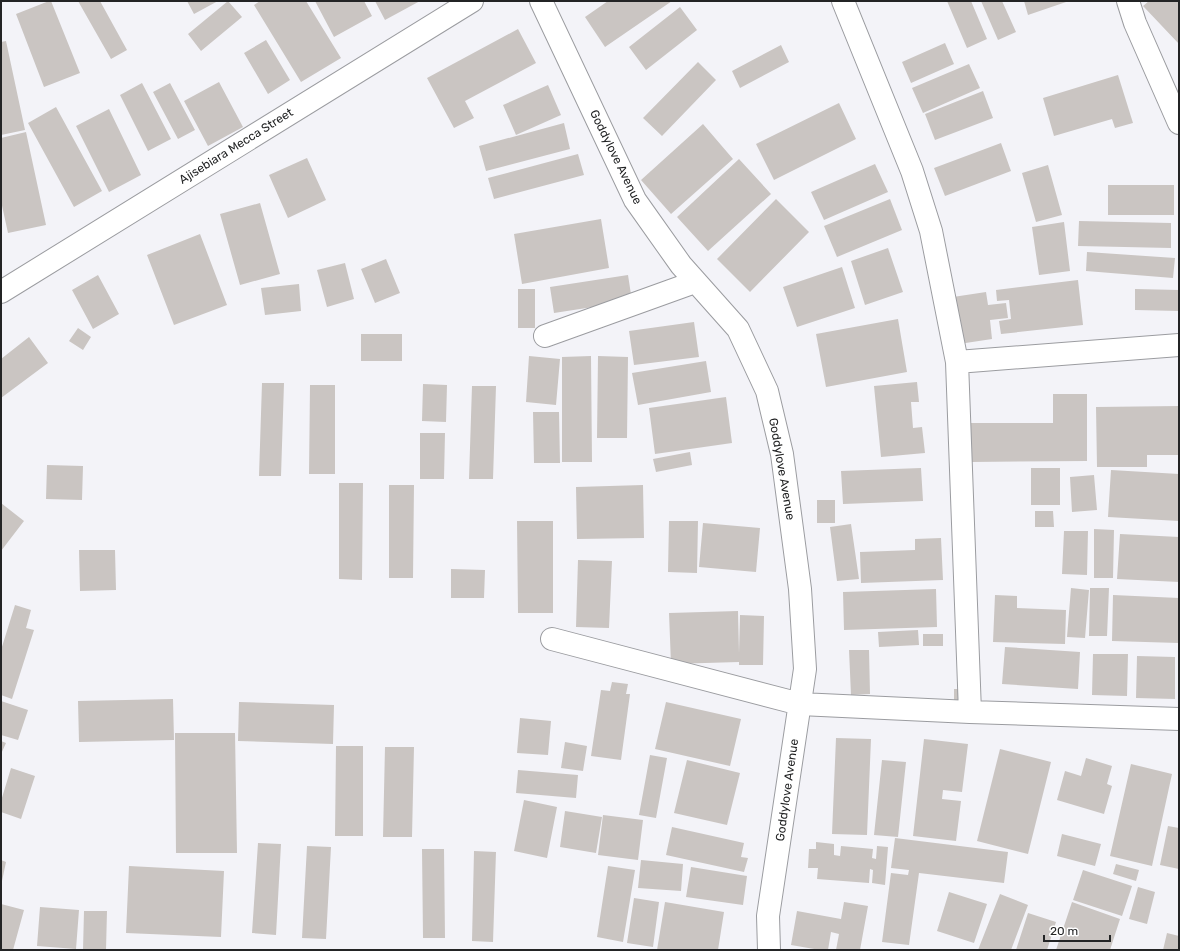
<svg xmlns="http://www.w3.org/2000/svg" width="1180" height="951" viewBox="0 0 1180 951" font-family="Rubik,sans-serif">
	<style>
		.building { fill: #cac5c2 }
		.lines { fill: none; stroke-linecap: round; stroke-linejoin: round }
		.street-casing { stroke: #9b9ca0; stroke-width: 24 }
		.street { stroke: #fff; stroke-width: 22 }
		.labels { text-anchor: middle; stroke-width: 3; stroke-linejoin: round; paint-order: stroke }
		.street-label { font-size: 12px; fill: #232425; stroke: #fff }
	</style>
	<rect width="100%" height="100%" fill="#f3f3f8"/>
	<path class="building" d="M49,1h2l29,72 -36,14 -28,-73z
		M78,1h22l27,49 -16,9z
		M187,1h31l-24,13z
		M228,1l14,16 -41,34 -13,-17z
		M260,1h46l35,57 -40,24 -47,-77z
		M315,1h49l8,15 -38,21z
		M375,1h45l-35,19z
		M608,1h64l-67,46 -20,-30z
		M947,1h24l16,38 -20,9z
		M981,1h21l14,31 -18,8z
		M1024,1h45l-41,14z
		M1149,1h30v43l-36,-38z
		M680,7l17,23 -51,40 -17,-23z
		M518,29l18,34 -71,38 9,17 -20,10 -27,-50z
		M266,40l24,40 -22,14 -24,-41z
		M6,41l19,89 -24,5v-93z
		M945,43l9,21 -43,19 -9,-21z
		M781,45l8,17 -49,26 -8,-17z
		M698,62l18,18 -54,56 -19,-18z
		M969,64l11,24 -57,25 -11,-25z
		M1118,75l15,48 -18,5 -3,-9 -58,17 -11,-38z
		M219,82l24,45 -35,19 -24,-45z
		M142,83l29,56 -23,12 -28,-56z
		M170,83l25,47 -17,9 -25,-47z
		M548,85l13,30 -45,20 -13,-30z
		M983,91l10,27 -58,22 -10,-26z
		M839,103l17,36 -82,41 -18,-36z
		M56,107l46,84 -28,16 -46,-84z
		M109,109l32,66 -32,17 -33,-66z
		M564,123l6,26 -84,22 -7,-25z
		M703,124l30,35 -62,55 -30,-34z
		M26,132l20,93 -38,8 -7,-32v-63z
		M1001,143l10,28 -66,25 -11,-28z
		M578,154l6,21 -90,24 -6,-21z
		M307,158l19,42 -38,18 -19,-43z
		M739,159l32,35 -63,57 -31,-34z
		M875,164l13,28 -64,28 -13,-28z
		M1048,165l14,50 -26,7 -14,-49z
		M1108,185h66v30h-66z
		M776,199l33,33 -59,60 -33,-33z
		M890,199l12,31 -65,27 -13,-31z
		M260,203l20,71 -40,11 -20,-71z
		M601,219l8,49 -87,16 -8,-50z
		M1079,221l92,2v25l-93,-2z
		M1064,222l6,49 -31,4 -7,-48z
		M200,234l27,71 -53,20 -27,-70z
		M888,248l15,44 -38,13 -14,-44z
		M1087,252l88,6 -2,20 -87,-7z
		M386,259l14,34 -25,10 -14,-34z
		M345,263l9,36 -27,8 -10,-37z
		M842,267l13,41 -58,19 -14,-40z
		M98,275l21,39 -26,15 -21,-39z
		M628,275l4,26 -78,12 -4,-26z
		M1078,280l5,45 -82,9 -2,-13 12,-2 -2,-19 -12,1 -1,-11z
		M299,284l2,27 -36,4 -4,-27z
		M518,289h17v39h-17z
		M1135,289l44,1v21l-44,-1z
		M986,292l2,13 18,-2 2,15 -18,2 2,19 -33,5 -6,-47z
		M898,319l9,53 -81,15 -10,-53z
		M694,322l5,35 -65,8 -5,-34z
		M78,328l13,9 -8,13 -14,-9z
		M361,334h41v27h-41z
		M29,337l19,26 -47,35v-39z
		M529,356l31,3 -4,46 -30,-3z
		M591,356l1,106h-30v-105z
		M598,356l30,1 -1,81h-30z
		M706,361l5,31 -73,13 -6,-32z
		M917,382l2,20h-8l2,26 9,-1 3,26 -44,4 -7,-71z
		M262,383h22l-3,93h-22z
		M423,384l24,1 -1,37 -24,-1z
		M310,385h25v89h-26z
		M472,386h24l-3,93h-24z
		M1053,394h34v67l-116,1v-39h82z
		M726,397l6,46 -77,11 -6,-46z
		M1179,406v49h-32v12h-50l-1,-60z
		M533,412h26l1,51h-26z
		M420,433h25l-1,46h-24z
		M690,452l2,13 -36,7 -3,-13z
		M47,465l36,1 -1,34 -36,-1z
		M921,468l2,33 -80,3 -2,-33z
		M1031,468h29v37h-29z
		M1111,470l68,4v47l-71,-4z
		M1094,475l3,35 -25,2 -2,-35z
		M339,483h24l-1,97 -23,-1z
		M389,485h25l-1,93h-24z
		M643,485l1,53 -67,1 -1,-52z
		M817,500h18v23h-18z
		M1,503l23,18 -23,30z
		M1035,511h18l1,16h-19z
		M517,521h36v92h-35z
		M669,521h29l-1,52 -29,-1z
		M703,523l57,5 -4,44 -57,-5z
		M851,524l8,55 -22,2 -7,-54z
		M1094,529l20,1 -1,48h-19z
		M1064,531h24l-1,44 -25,-1z
		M1120,534l59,3v45l-62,-3z
		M941,538l2,42 -82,3 -1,-31 55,-2v-11z
		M79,550h36l1,40 -36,1z
		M578,560l34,1 -3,67 -33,-1z
		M451,569l34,1 -1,28h-33z
		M1071,588l18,2 -4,48 -18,-1z
		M1090,588h19l-2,48h-18z
		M936,589l1,38 -93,3 -1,-38z
		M995,595l22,1v12l49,2 -1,34 -72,-2z
		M1113,595l66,3v45l-67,-2z
		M15,605l16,5 -5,18 8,2 -22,69 -11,-4v-45z
		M738,611l1,42 1,-38 24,1 -1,49h-24v-3l-68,2 -2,-51z
		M918,630l1,15 -40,2 -1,-15z
		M923,634h20v12h-20z
		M1005,647l75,5 -2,37 -76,-5z
		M849,650h20l1,44 -19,1z
		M1093,654h35l-1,42 -35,-1z
		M1137,656l38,1v42l-39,-1z
		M612,682l16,2 -2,10h4l-9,66 -30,-4 10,-66 9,1z
		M954,689h7l-1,14h-6z
		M173,699l1,41 -95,2 -1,-41z
		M1,701l27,9 -10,30 -17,-5z
		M239,702l95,3 -1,39 -95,-3z
		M666,702l75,17 -11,47 -75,-17z
		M520,718l31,3 -3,34 -31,-2z
		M175,733h60l2,120h-61z
		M836,738l35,1 -4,96 -35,-1z
		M924,739l44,5 -6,48 -19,-2 -1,9 19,2 -5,40 -43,-5z
		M1,741l5,2 -5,11z
		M565,742l22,4 -4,25 -22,-3z
		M336,746h27v90h-28z
		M385,747h29l-2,90h-29z
		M1000,749l51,13 -23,92 -51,-13z
		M650,755l17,3 -11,60 -17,-3z
		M1086,758l26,8 -5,18 5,2 -8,28 -47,-14 8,-29 16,5z
		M687,760l53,13 -13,52 -53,-12z
		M882,760l24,2 -8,75 -24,-2z
		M1131,764l41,10 -20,92 -42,-10z
		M11,768l24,8 -14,43 -20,-7v-11z
		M518,770l60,5 -2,23 -60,-5z
		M524,800l33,7 -10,51 -33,-7z
		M565,811l37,6 -6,36 -36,-6z
		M603,815l40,5 -5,40 -40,-5z
		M1168,826l11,2v41l-19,-4z
		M672,827l72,16 -3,14 7,1 -4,14 -78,-17z
		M1062,834l39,10 -6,22 -38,-10z
		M895,838l113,14 -4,31 -85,-10 -10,72 -27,-3 9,-69 17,2 1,-5 -18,-2z
		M816,842l18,2v11l6,1 1,-10 32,3 -1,9 4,1 1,-13 11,1 -3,38 -13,-2 1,-13 -3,-1 -1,14 -52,-4 1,-11h-10l1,-19h7z
		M258,843l23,1 -5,91 -24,-2z
		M307,846l24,1 -5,92 -24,-1z
		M422,849h22l1,89h-22z
		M474,851l22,1 -3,90 -21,-1z
		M1,860l5,2 -4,19h-1z
		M641,860l42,4 -2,27 -43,-3z
		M1116,864l23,6 -3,11 -23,-7z
		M129,866l95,5 -3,66 -95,-4z
		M608,866l27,4 -12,72 -26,-5z
		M691,867l56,9 -4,29 -57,-8z
		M1083,870l49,16 -10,30 -49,-16z
		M1138,887l17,5 -8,32 -18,-5z
		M949,892l38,12 -13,39 -37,-12z
		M1000,894l28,11 -17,45h-33z
		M634,898l25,4 -6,45 -26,-4z
		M665,902l59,10 -6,38h-61z
		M844,902l24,4 -8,44h-24l3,-16 -8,-2 -3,18h-8l-29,-5 6,-34 44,8z
		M1072,902l48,17 -10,31h-54z
		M1,904l23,6 -11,40h-12z
		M40,907l39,3 -3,39 -39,-3z
		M84,911h23l-1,39h-23z
		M1028,913l28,9 -9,28h-31z
		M1167,933l12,3v14h-16z"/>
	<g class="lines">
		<defs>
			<path id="street" d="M541,1l94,199 46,65 57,64 29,62 15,63 18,135 5,80 -37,247 1,34
				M843,1l69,170 19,60 26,131 13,350
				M1128,1l7,22 44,100
				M1,292l471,-291
				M545,336l150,-54
				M957,362l222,-17
				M552,639l248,65 170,8 209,7"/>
		</defs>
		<use href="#street" class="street-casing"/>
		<use href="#street" class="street"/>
	</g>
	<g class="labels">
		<g class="street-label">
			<text transform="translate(236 146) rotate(-32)" y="4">Ajisebiara Mecca Street</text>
			<text transform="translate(616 157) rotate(64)" y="4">Goddylove Avenue</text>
			<text transform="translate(782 469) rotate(80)" y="4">Goddylove Avenue</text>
			<text transform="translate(787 790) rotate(-82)" y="4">Goddylove Avenue</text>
		</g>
	</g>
	<rect width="1180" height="951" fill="none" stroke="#232425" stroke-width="4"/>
	<path d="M1044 935v6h66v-6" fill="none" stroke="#232425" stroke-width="2"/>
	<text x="1050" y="935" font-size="12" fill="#232425" stroke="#ffffff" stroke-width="3" paint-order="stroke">20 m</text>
</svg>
